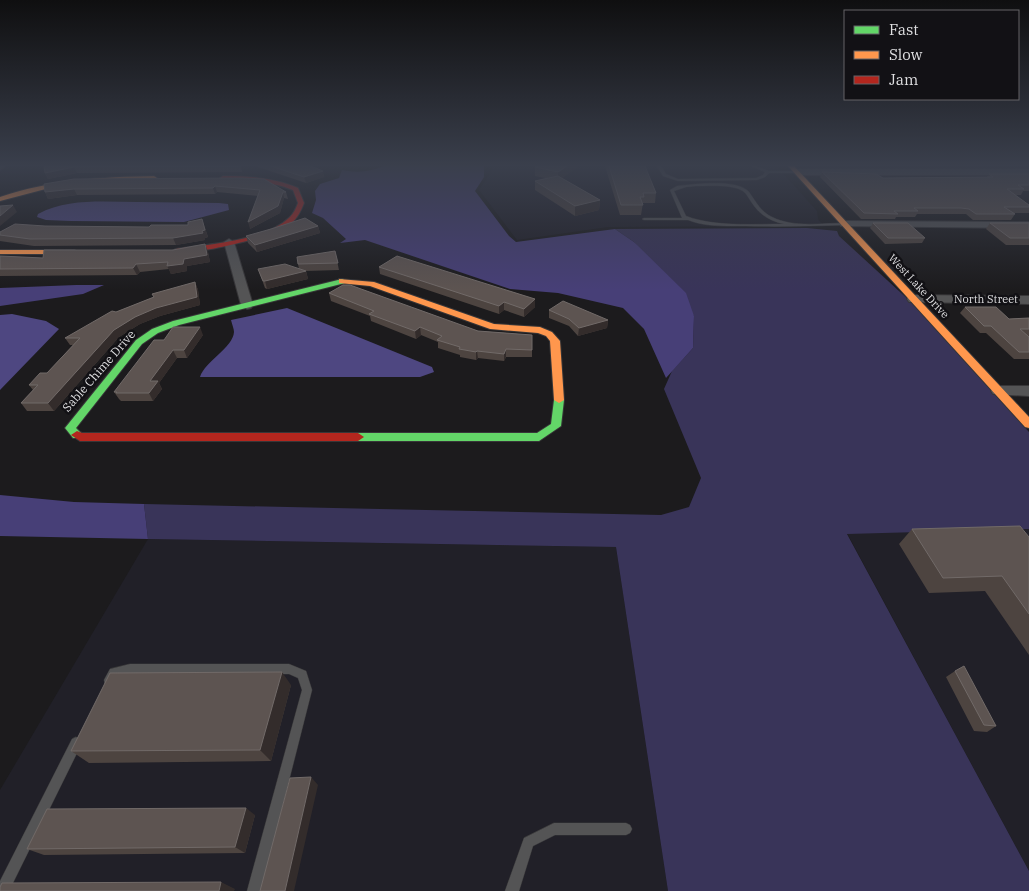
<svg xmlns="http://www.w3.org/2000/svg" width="1029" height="891" viewBox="0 0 1029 891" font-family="'IBM Plex Serif',serif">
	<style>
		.built { fill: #212028 }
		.green { fill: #393459 }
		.forest { fill: #473f77 }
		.water { fill: #4e4781 }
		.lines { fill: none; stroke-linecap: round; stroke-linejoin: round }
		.lane-casing { stroke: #373638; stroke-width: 1 }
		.street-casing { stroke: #373638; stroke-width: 2 }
		.fast-casing { stroke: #373638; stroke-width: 2 }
		.slow-casing { stroke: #373638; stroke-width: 2 }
		.jam-casing { stroke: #373638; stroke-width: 2 }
		.lane { fill: #545455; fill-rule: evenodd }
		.street { fill: #545455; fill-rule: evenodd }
		.fast { fill: #63d668; fill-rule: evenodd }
		.slow { fill: #ff974d; fill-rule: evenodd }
		.jam { fill: #b3261e; fill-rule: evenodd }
		.wall { fill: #4d4440 }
		.shaded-wall { fill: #332c2b }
		.building { fill: #5d5451; stroke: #716a68 }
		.labels { text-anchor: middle; stroke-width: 5; stroke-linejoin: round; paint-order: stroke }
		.far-street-label { font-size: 11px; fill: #dfdfe1; stroke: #121115 }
		.street-label { font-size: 12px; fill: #dfdfe1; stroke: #121115 }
	</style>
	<rect width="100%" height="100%" fill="#1c1b1d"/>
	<path class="built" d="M490,166h279l10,3 38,42 1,8 6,7 -216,1 -91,13 -38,-50 14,-21z
		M1029,529v342l-182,-338z
		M148,539l468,8 52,344h-668v-101z"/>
	<path class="green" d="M807,228l30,3 2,5 72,66 118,130v97l-182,5 182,337v20h-361l-52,-344 -468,-8 -4,-35 517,11 28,-8 12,-29 -37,-89 8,-18 21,-23 1,-32 -60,-74 -19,-13z"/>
	<path class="forest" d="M384,166h100v11l-9,14 34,45 7,6 99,-13 19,13 52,51 8,23 -1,32 -27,30 -22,-49 -21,-21 -65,-15 -48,-4 -145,-49 -25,3 6,-4 -23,-21 -11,-5 4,-13 -1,-9 5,-7 19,-6 3,-8c16,3 27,2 42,-4z
		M76,285h28l-21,9 -83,12v-18z
		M0,495l74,7 70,2 4,35 -148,-3z"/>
	<path class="water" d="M137,202l82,1 9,1 1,6 -45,12 -113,-1 -25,-1 -9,-3 1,-3c30,-16 66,-12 99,-12z
		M287,308l145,59 2,5 -14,5h-220c5,-16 33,-29 34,-45 0,-3 -2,-8 -3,-12z
		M12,314l34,7 13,8 -59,61v-75z"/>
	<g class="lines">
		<defs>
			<path id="lane" d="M657,166h4l5,8 12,5 78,-1 7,-3 2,-3 -14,-6h5l13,5h28l2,1 -2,1h-28l-4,4 -8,3 -79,1 -15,-5z
				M696,184c14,-1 44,-3 53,8 7,10 12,20 23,25 22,11 50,6 73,6l2,1 -2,1c-33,1 -67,2 -100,1 -19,0 -40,1 -57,-6h-44l-2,-1 2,-1h38l-12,-28 7,-4zM696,186c12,0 36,-2 47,5 4,3 6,8 9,12 8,12 18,18 32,21 -31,0 -69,3 -98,-8l-12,-25 12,-4z
				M130,664h159l17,7 6,19 -51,201h-14l55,-201 -4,-12 -9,-4h-159l-13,3 -4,7 -4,1 -4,-1 -1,-4 6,-11z
				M76,737l4,2 2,4 -2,4 -71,144h-9v-10l72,-142z
				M554,823h72l4,2 2,4 -2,4 -4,2h-71l-22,11 -14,45h-14l19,-53z"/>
			<path id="street" d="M0,166h6l-6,4z
				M1029,169v6h-232l-4,-3 4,-3z
				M845,221l184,1v6l-188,-2 -1,-2z
				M229,239l5,3 19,63 -2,3 -4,1 -6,-4 -17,-63z
				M913,295l116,1v8l-120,-2 -2,-3 2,-3z
				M998,386h31v10l-36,-2 -2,-3 2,-3z"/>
			<path id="fast" d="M342,279l4,2 -1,2 -166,42 -21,8 -16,11 -66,84 7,7 -2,3h-8l-8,-10 71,-88 16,-11 21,-8z
				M559,397l5,3 -3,26 -22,15h-181l-6,-4 6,-4h179l14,-9 3,-24z"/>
			<path id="slow" d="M788,166h6l235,251v11l-4,-1z
				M154,176l3,2 -1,1 -61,2 -38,5 -57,15v-4c50,-17 101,-20 154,-21z
				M0,250h74l4,2 -4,2h-74z
				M339,279l35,3 120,42 46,3 12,5 8,9 4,59 -5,3 -5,-3 -4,-59 -4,-5 -8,-3 -48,-4 -120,-43 -31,-3z"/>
			<path id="jam" d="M223,176c26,0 51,2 75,12l6,15c-4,10 -8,18 -18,24 -19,11 -91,28 -113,26l-1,-2 4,-2c33,-5 90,-8 114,-32 4,-4 6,-9 8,-14l-5,-13c-24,-10 -47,-7 -72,-11l-1,-1z
				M77,431l5,2h276l6,4 -6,4h-278l-9,-6z"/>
		</defs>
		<use href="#lane" class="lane-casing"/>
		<use href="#street" class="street-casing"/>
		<use href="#fast" class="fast-casing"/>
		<use href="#slow" class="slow-casing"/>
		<use href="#jam" class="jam-casing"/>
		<use href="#lane" class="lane"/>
		<use href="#street" class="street"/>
		<use href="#fast" class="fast"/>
		<use href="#slow" class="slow"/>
		<use href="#jam" class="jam"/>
	</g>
	<path class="wall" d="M44,166h197l1,6 -165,1 -29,6 -3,-6z
		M255,166h56l12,5 1,6 -18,6z
		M537,166h42l-17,12 38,22 -1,10 -24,6 -40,-26v-9l10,-3 -10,-2v-9z
		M605,166h40l11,27 -1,10h-12l-2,12h-21z
		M822,172l61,6 104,-1 2,-3h40v17h-6l-2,4h-6l14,10v8h-17l3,1 -4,6h-38l-7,-6h-49l-2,3h-19l-1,2h-34l-41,-42z
		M242,178l44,14 2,7 -4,-1 -4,15 -30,16 8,-33 -41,-4 -2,2 -138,1 -29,4 -3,-7 -1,-8z
		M202,219l6,18 -3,1v2l-29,5 -142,1 -34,-5v-9l45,-6 104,1 39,-2z
		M873,223l52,15 -3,5 -37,1 -15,-16z
		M990,223l39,1v21h-23l-20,-16z
		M318,226l2,7 -63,19 -9,-9 -2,-7z
		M335,251l4,19 -34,1h1l2,8 -41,10 -2,-1 -7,-19h41l-1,-5z
		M208,252l2,10 -23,4v5l-16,3 -2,-5 -29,3 -3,3 -137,1v-20l43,2z
		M379,267l156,32v8l-11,10 -20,-7 -5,4 -119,-40z
		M195,282l3,8 2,15 -40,11 -20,8 -21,13 -65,74h-27l-6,-8 12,-13 -4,-5 18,-12 26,-28h-3l-5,-7 51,-26z
		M329,293l149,38 54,4v22h-26l-2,4 -26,-3 -2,2 -16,-3v-2l-22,-7v-6l-17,-7 -5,4 -45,-18 -1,-5 -39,-15z
		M965,307l44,12 20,-1v18h-1l1,1v22h-15l-28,-26h-6l-20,-20z
		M549,310l59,10 -1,8 -29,8 -9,-10 -20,-8z
		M203,335l-16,23h-10l-18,25 3,6 -9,12h-32l-2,-2 -5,-7 50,-52z
		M912,529l117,8v118l-44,-64 -56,2 -30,-49z
		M955,671l41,55 -9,6 -13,-1 -28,-54z
		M291,685l-20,76 -182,2 -18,-12z
		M255,815l-10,38 -201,2 -17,-6z"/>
	<path class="shaded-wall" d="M567,166h12l-21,15v-9z
		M74,167l3,6 -29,6 -3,-6z
		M323,171l1,6 -18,6 -2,-6z
		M215,186l2,6 -2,2 -2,-6z
		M74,189l3,6 -29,4 -3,-7z
		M283,192l1,6 -4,15 -30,16 -2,-7z
		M600,200l-1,10 -24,6v-10z
		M13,205l4,7 -17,14v-10z
		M202,219l6,18 -3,1v2l-29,5 -3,-7z
		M318,226l2,7 -63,19 -2,-7z
		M205,244l3,8 2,10 -23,4v5l-16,3 -4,-8 17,-7z
		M136,264l4,8 -3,3 -4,-7z
		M306,271l2,8 -41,10 -2,-8z
		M195,282l3,8 2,15 -40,11 -20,8 -21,13 -65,74 -6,-8 66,-73z
		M535,299v8l-11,10v-8z
		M504,302v8l-5,4v-8z
		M608,320l-1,8 -29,8 1,-8z
		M200,327l3,8 -16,23 -3,-8z
		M420,327l1,8 -5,4 -1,-8z
		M506,349v8l-2,4v-7z
		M173,350l4,8 -18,25 3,6 -9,12 -4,-8 1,-12z
		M477,351l1,7 -2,2v-8z
		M282,672l9,13 -20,76 -11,-11z
		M311,777l7,8 -24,106h-9z
		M246,808l9,7 -10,38 -10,-6z
		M221,882l14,7 -1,2h-15z"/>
	<path class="building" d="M44,166h197l-167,1 -29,6z
		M271,166h40l12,5 -19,6z
		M537,166h30l-9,6 -23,-5z
		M609,166h36l11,27h-13l1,4h-4l3,8h-22z
		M822,172l54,2 7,4 110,-1 -4,-3h40v11h-11l6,4h-17l22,16v2h-25l11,7h-39l-7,-5 -8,-1h-47l4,3h-24l4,3 -34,-1z
		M558,176l42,24 -25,6 -40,-25z
		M242,178l22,1 22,13h-3l-5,14 -30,16 12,-32 -45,-4 -2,2 -139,1 -29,3 -1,-8 30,-5z
		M13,205l-13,11v-10z
		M305,218l13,8 -63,19 -9,-9 25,-7z
		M202,219l3,11 -3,1 1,2 -30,5 -143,1 -30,-4v-3l15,-8 30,2 104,1 2,-2h37v-3z
		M873,223h35l17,15h-37z
		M990,223h39v15h-19z
		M205,244l2,11 -23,4 -1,5 -16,2 1,-4 -32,2 -3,4 -133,1v-13l43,2 1,-8h129z
		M335,251l3,12 -40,1 -1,-7z
		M397,256l138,43 -11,10 -20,-7 -5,4 -120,-39z
		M285,264l21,7 -41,10h-2l-5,-12z
		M195,282l2,15 -41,11 -21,9 -21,13 -66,73h-27l17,-18h-9l11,-12h7l33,-35h-15l47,-27 4,1 38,-15 -2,-3z
		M343,285h7l128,46 54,4v15l-26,-1 -2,5 -27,-3 -1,1 -17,-3 1,-2 -23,-7 5,-4 -22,-9 -5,4 -46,-17 5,-3 -45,-18z
		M563,301l45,19 -29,8 -10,-9 -20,-9z
		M965,307h31l13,12 20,-1v11h-9l9,8v15h-10l-28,-26h-7z
		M173,327h27l-16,23h-11l-23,31h8l-9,12h-33l1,-1h-3l40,-52h10z
		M1020,526l9,11v77l-27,-38 -59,2 -31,-49z
		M964,666l32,60 -12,-1 -29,-54z
		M282,672l-22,78 -189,1 39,-78z
		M311,777l-26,114h-25l30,-113z
		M246,808l-11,39 -208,2 20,-40z
		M221,882l-2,9h-219v-4l2,-4z"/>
	<linearGradient id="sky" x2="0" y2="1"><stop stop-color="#0f0f10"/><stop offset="0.57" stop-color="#3a3f4c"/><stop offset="1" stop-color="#3a3f4c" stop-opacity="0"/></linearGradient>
	<rect width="1029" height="290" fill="url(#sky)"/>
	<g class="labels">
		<g class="far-street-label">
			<text transform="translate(919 286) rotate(47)" y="4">West Lake Drive</text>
			<text x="986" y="303">North Street</text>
		</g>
		<g class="street-label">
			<text transform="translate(99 371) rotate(-49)" y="4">Sable Chime Drive</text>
		</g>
	</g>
	<rect x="844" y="10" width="175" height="90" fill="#121115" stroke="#646367"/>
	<rect x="854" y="26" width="25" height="8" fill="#63d668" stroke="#646367"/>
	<text x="889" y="35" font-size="15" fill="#dfdfe1">Fast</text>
	<rect x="854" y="51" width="25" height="8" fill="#ff974d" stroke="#646367"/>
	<text x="889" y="60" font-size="15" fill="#dfdfe1">Slow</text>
	<rect x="854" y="76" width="25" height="8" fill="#b3261e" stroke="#646367"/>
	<text x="889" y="85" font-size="15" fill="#dfdfe1">Jam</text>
</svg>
